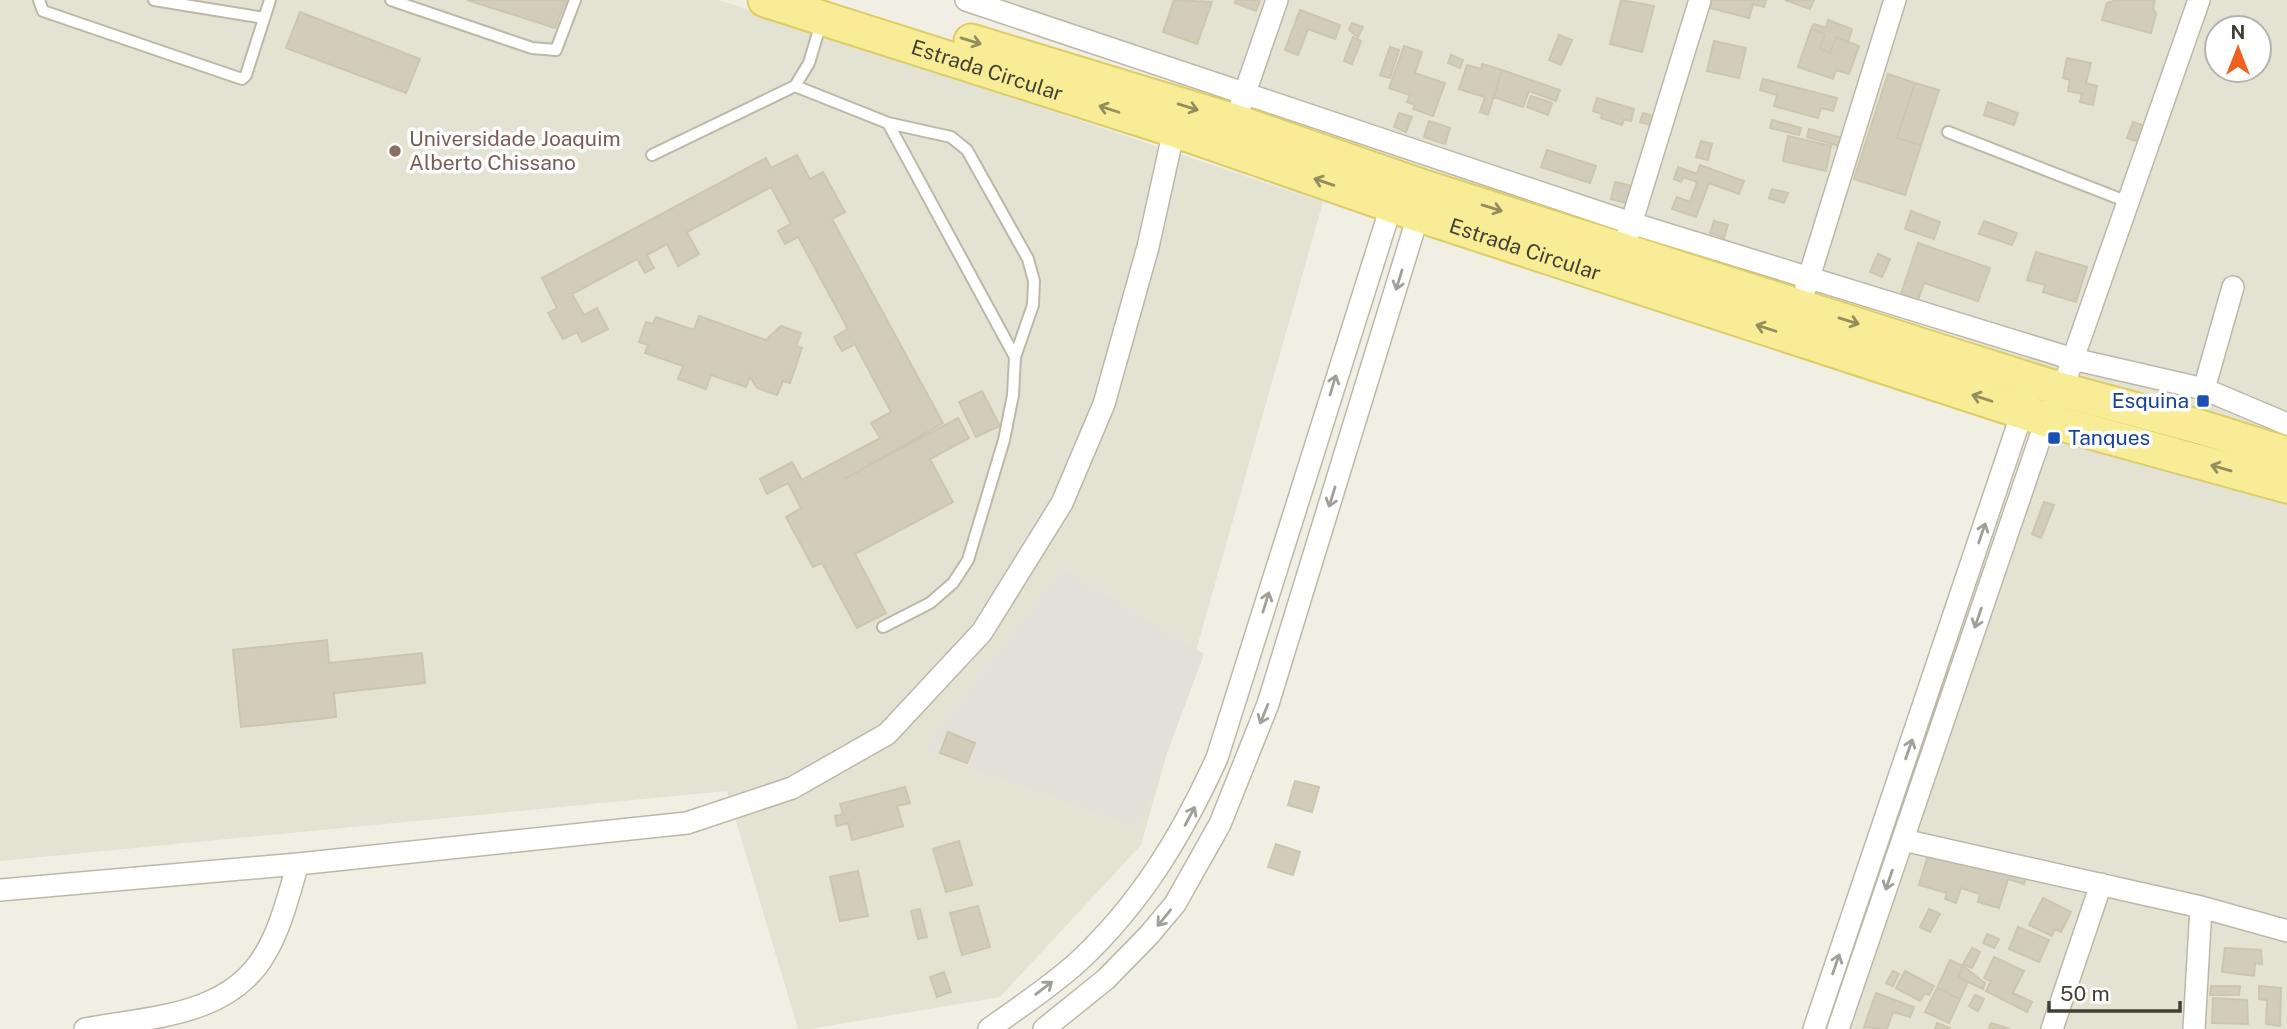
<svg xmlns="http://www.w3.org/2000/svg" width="2287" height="1029" viewBox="0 0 2287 1029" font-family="'Public Sans',sans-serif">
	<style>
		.residential { fill: #e4e2d2; fill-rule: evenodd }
		.industrial { fill: #e3e0d9 }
		.building { fill: #d2cdba; stroke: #ccc6ae; stroke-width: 2 }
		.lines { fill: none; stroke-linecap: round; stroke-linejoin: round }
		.lane-casing { stroke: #bcb8a7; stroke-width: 14 }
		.street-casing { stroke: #bcb8a7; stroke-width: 24 }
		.primary-casing { stroke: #dccd67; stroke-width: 37 }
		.lane { stroke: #fff; stroke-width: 10 }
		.street { stroke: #fff; stroke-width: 21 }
		.primary { stroke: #f8ed96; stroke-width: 33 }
		.oneway { stroke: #948d60 }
		.oneway2 { stroke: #a09f9a }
		.education-dot { fill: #8d6e63; stroke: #fff; stroke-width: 2.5 }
		.transit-dot { fill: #1a4fb4; stroke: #fff; stroke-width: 2.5 }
		.labels { text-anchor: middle; stroke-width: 7; stroke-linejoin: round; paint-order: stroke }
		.street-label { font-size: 21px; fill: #423f34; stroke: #fff }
		.education-label { font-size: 21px; fill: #785e54; stroke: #fff; text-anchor: start }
		.transit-label { font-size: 21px; fill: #164399; stroke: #fff; text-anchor: end }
	</style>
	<rect width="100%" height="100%" fill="#f1efe4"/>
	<path class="residential" d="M0,0h719l604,202 -182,643 -141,152 -191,32h-11l-71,-238 -727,70z
		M964,0h1323v448zM2217,28h42v42h-42z
		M2037,411l250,85v533h-443l60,-181z"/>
	<path class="industrial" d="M1062,569l142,85 -65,174 -217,-77z"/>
	<path class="building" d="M467,0h99l-11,28z
		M1174,0l38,2 -15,42 -34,-12z
		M1236,0h24l-4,11 -21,-8z
		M1621,0l33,6 -12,46 -32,-8z
		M1712,0h54l-2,7 -11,-3 -4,14 -39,-10z
		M1785,0h29l-4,9z
		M2117,0h38l-2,8 3,6 -5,19 -49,-13 5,-17z
		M1300,10l40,15 -5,14 -27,-10 -10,26 -13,-5z
		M300,12l120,47 -14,34 -120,-45z
		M1828,20l24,9 -4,13 -12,-5 -6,16 -10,-4 5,-15 -14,-5 3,-5 12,4z
		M1352,23l11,4 -5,10 -9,-7z
		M1811,29l14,5 -5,15 10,4 6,-16 23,9 -10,28 -13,-4 -3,9 -35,-12z
		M1559,35l13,5 -11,25 -12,-5z
		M1353,37l8,4 -9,23 -8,-3z
		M1714,41l32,7 -7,30 -32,-7z
		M1404,46l18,6 -7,21 30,10 -12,33 -20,-7 2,-4 -8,-3 3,-7 -21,-7z
		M1390,47l9,3 -9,28 -10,-3z
		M1451,55l12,5 -3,8 -12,-5z
		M2067,58l24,5 -5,20 11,3 -4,19 -13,-3 2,-8 -14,-3 2,-11 -7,-2z
		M1482,64l20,6 -14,45 -8,-3 5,-15 -26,-8 8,-24 14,4z
		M1502,70l58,20 -4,11 -27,-10 -6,16 -29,-10z
		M1888,74l27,9 -18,55 24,7 -16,50 -51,-16z
		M1763,79l74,19 -4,13 -12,-3 -3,10 -44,-12 3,-11 -17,-5z
		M1915,83l24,7 -18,55 -24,-7z
		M1531,96l21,7 -4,12 -21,-8z
		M1597,98l37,11 -3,12 -7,-2 -2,6 -21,-7 1,-4 -9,-3z
		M1988,102l30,11 -4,12 -30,-10z
		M1399,113l13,4 -6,15 -12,-5z
		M1643,113l11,3 -3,9 -11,-3z
		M1772,120l29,8 -2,7 -29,-7z
		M1429,121l21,7 -5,16 -21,-7z
		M2133,122l15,5 -5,16 -16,-5z
		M1809,129l37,10 -3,8 -36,-10z
		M1788,136l43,10 -5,25 -43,-10z
		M1701,141l11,3 -4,16 -12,-3z
		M1547,150l49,16 -6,17 -49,-16z
		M797,155l13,24 13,-7 22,40 -13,7 111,204 -99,56 114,-61 11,20 -39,21 23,43 -98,52 31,59 -29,15 -35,-65 -9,4 -27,-50 15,-9 -13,-25 -21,11 -7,-15 32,-17 10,18 78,-42 -9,-15 20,-11 -36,-68 -13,7 -8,-14 14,-8 -50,-92 -13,7 -7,-13 13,-7 -20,-37 -84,45 12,22 -21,12 -11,-22 -20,11 7,13 -9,5 -8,-14 -65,35 12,21 13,-7 11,21 -26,13 -5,-10 -14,7 -15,-26 9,-5 -15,-30 224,-120 5,10z
		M1700,165l44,16 -5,13 -30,-11 -13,34 -24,-8 5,-12 13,5 7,-20 -14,-5 -2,5 -7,-3 4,-12 19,7z
		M1615,182l17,4 -5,17 -16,-4z
		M1772,189l16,4 -4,10 -15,-5z
		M1911,211l29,11 -6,17 -29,-10z
		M1714,221l14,4 -4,13 -14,-5z
		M1984,221l33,12 -5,12 -33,-11z
		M1918,243l72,25 -12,33 -54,-18 -6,17 -17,-6z
		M2036,252l51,15 -11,35 -33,-10 2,-7 -18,-5z
		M1878,254l12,5 -8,18 -12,-5z
		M699,316l67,24 15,-14 20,7 -5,13 6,2 -12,35 -7,-2 -6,14 -20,-7 -7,-11 -4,10 -35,-12 -5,14 -28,-10 5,-13 -38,-13 3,-8 -9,-3 7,-20 7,2 3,-7 38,13z
		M982,391l18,35 -24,11 -17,-35z
		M2044,502l10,3 -13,33 -9,-4z
		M327,640l2,23 93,-10 3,30 -91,10 2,24 -95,10 -8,-77z
		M948,732l27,11 -8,20 -27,-10z
		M1295,781l24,6 -7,25 -24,-7z
		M905,787l5,16 -13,3 6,20 -51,14 -4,-17 -11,3 -2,-10 8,-2 -3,-10z
		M959,841l13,44 -26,7 -13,-43z
		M1276,844l24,8 -7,23 -25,-8z
		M1928,855l98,21 -2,8 -16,-5 -9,29 -21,-6 2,-8 -19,-6 -5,15 -11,-4 2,-6 -28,-8z
		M858,871l10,45 -28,5 -10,-44z
		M2043,898l28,14 -10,20 -6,-3 -3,7 -23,-11z
		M978,906l12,41 -28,8 -12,-42z
		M920,909l7,28 -9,2 -7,-28z
		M1929,909l11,5 -10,18 -10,-5z
		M2018,927l31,13 -10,22 -30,-13z
		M1987,934l12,5 -5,9 -11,-5z
		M1972,948l8,4 -8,16 -9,-4z
		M2225,948l36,2 1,14 -7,-1 -1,13 -32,-4z
		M1994,957l30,14 -11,22 19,9 -5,10 -41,-21 5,-10 -7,-3z
		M1950,960l13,6 -5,11 10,5 -8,17 -23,-11z
		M1963,966l22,17 -2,6 -25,-12z
		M1893,971l6,3 -6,12 -7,-3z
		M1905,971l29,15 -5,9 -4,-2 -5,8 -24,-13z
		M944,972l7,20 -14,5 -7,-20z
		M2211,986h29l-1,9h-29z
		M2259,986l22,2 -1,38 -14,-2 1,-24 -8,-1z
		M1937,988l23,11 -11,24 -24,-11z
		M1876,993l38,14 -4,10 -17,-5 -6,17 -23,-2z
		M1975,995l9,4 -6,12 -9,-5z
		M2213,998l34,2 1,24 -36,-1z
		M1937,1023l13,5v1h-15z
		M1991,1023l19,6h-21z"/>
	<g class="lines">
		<defs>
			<path id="lane" d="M39,0l4,11 199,68 4,-4 24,-75
				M154,0l110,18
				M391,0l141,48 24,2 19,-50
				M795,86l93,37 63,14 16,13 61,109 6,22 -1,24 -18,52 -2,38 -9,45 -36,120 -15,23 -23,20 -47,24
				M888,123l127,234
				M1948,132l180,70
				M652,155l143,-69 14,-23 12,-40"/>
			<path id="street" d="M966,0l665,223 442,136 131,30 83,35
				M1241,104l36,-104
				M1628,234l72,-234
				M1806,287l89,-287
				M2204,389l29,-102
				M1903,840l298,67 86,24
				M0,890l298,-26 389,-41 105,-35 95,-54 95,-102 80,-129 42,-99 44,-157 26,-117
				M85,1029c63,-12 144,-12 180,-75 16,-26 24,-61 33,-90
				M989,1029c30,-22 63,-43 90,-68 62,-58 103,-126 138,-203l178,-564
				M1044,1029l62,-50 43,-44 26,-31 45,-80 48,-120 154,-501
				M1814,1029l212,-628
				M1838,1029l202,-591 22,-48 137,-390
				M2052,1029l49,-145
				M2194,1029l7,-122"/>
			<g id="primary">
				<path id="s1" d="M765,0l409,130 245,85 628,205 240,66"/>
				<path d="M971,41l263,80 193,67 635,202 135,36 90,28"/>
			</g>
		</defs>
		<use href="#lane" class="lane-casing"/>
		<use href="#street" class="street-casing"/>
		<use href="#primary" class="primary-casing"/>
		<use href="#lane" class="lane"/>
		<use href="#street" class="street"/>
		<use href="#primary" class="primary"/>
	</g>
	<defs><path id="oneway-shaft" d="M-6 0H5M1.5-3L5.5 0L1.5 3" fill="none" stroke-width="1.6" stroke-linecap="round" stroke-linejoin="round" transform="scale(1.75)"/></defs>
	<g class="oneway">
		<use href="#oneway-shaft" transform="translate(971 41) rotate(17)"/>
		<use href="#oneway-shaft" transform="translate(1188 107) rotate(17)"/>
		<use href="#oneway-shaft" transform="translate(1109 109) rotate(-162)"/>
		<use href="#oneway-shaft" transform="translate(1324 182) rotate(-161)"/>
		<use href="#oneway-shaft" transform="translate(1492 208) rotate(17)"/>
		<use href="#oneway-shaft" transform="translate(1849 321) rotate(17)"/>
		<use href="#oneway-shaft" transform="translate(1766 328) rotate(-162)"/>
		<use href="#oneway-shaft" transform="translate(1982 398) rotate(-162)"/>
		<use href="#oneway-shaft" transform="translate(2221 468) rotate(-164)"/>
	</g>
	<g class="oneway2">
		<use href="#oneway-shaft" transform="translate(1399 280) rotate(107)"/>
		<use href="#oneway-shaft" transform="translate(1333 385) rotate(-73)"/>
		<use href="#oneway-shaft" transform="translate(1332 497) rotate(107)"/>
		<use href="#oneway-shaft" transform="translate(1982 533) rotate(-71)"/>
		<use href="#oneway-shaft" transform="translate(1266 602) rotate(-73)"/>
		<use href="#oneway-shaft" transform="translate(1978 618) rotate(109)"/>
		<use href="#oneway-shaft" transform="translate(1264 714) rotate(112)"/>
		<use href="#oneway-shaft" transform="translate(1909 749) rotate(-71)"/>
		<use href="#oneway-shaft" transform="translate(1190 816) rotate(-62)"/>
		<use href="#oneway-shaft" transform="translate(1889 880) rotate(109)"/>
		<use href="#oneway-shaft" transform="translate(1164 918) rotate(129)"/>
		<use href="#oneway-shaft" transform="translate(1836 964) rotate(-71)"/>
		<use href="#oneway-shaft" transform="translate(1044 988) rotate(-38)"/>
	</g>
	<circle class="education-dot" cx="395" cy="151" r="7"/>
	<g class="transit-dot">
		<rect x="2196" y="394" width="14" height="14" rx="3.5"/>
		<rect x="2047" y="431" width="14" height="14" rx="3.5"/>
	</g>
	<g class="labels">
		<g class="street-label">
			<text dy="7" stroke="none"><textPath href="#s1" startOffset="233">Estrada Circular</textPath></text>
			<text dy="7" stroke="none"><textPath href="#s1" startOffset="800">Estrada Circular</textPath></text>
		</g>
		<g class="education-label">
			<text x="409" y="146">Universidade Joaquim<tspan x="409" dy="24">Alberto Chissano</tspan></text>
		</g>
		<g class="transit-label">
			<text x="2189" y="408">Esquina</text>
			<text x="2068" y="445" text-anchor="start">Tanques</text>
		</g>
	</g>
	<g transform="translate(2238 49)"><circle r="33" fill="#ffffff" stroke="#b3b2ae" stroke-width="2"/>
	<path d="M0-5L12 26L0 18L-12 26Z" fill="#ed621f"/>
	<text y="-10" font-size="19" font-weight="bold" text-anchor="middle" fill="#423f34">N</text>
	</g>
	<path d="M2049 1001v10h131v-10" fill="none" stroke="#423f34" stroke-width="3.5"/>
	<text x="2060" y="1001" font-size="21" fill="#423f34" stroke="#ffffff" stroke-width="5" paint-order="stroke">50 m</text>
</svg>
